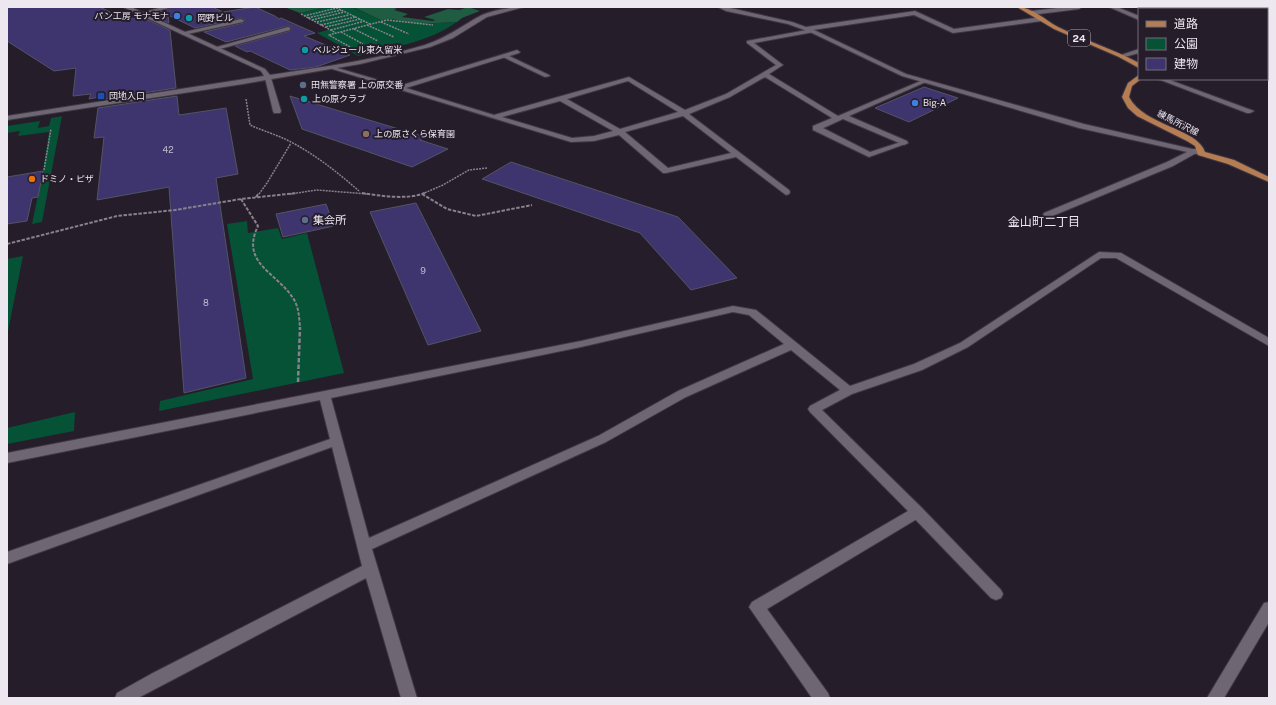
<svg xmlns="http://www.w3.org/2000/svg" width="1276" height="705" viewBox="0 0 1276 705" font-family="'Public Sans','Noto Sans JP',sans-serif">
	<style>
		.green { fill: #055236 }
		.forest { fill: #1f5c42 }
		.building { fill: #3e356f; stroke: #545363 }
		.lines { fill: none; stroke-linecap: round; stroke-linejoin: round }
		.service-casing { stroke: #3f3843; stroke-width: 2 }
		.minor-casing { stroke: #3f3843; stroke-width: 2 }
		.tertiary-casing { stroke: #3f3843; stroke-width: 2 }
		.primary-casing { stroke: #3f3843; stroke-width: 2 }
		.path-far2 { stroke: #89828d; stroke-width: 1.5; stroke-dasharray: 2 1; stroke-linecap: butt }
		.path-far1 { stroke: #89828d; stroke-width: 2; stroke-dasharray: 3.5 1.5; stroke-linecap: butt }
		.path { stroke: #89828d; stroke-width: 2.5; stroke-dasharray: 4.5 2; stroke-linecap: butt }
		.service { fill: #6f6674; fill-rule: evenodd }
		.minor { fill: #6f6674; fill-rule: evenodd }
		.tertiary { fill: #6f6674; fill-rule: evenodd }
		.primary { fill: #b67d52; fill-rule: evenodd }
		.shop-dot { fill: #3f7fe0; stroke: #251d2a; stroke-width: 1.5 }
		.culture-dot { fill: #0f9aa8; stroke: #251d2a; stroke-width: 1.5 }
		.service-dot { fill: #5c6f8a; stroke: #251d2a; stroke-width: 1.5 }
		.transit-dot { fill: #1a4fb4; stroke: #251d2a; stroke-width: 1.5 }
		.education-dot { fill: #8d6e63; stroke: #251d2a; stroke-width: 1.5 }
		.food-dot { fill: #e8710a; stroke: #251d2a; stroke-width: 1.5 }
		.labels { text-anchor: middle; stroke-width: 4; stroke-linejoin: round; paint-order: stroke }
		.far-poi-label { font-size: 9px; fill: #ede7f0; stroke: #251d2a; text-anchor: start }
		.far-street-label { font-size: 9px; fill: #ede7f0; stroke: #251d2a }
		.number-label { font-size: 9px; fill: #c1bad0 }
		.shield { fill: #251d2a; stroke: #b1aab5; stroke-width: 1 }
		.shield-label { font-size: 10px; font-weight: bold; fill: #ede7f0 }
		.poi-label { font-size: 11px; fill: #ede7f0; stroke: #251d2a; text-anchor: start }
		.neighbourhood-label { font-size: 12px; fill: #ede7f0; stroke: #251d2a }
	</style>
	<rect width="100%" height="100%" fill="#251d2a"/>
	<path class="green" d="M326,7h26l29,13 11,-1 24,5 41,-2c-29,20 -65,26 -99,34l-41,-23 14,-4 -31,-16z
		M1145,7h124v39l-2,-1v-36h-117z
		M62,116l-20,106 -10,2 11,-53 6,-39 -31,4 2,-5 -13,2v-7l33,-5 -2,7 11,-2 2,-8z
		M247,221l1,12 30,-5 4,11 25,-6 37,140 -185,38 1,-10 93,-22 -26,-155z
		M23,256l-16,80v-77z
		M75,412l-1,19 -67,13v-16z"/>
	<path class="forest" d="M284,7h42l-26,6z
		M353,7h39l5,2 -3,1 14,4 -6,3 31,4 2,-1 -11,-3 24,-8 11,1 9,-3 12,4 -18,7 -5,4 -41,2 -24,-5 -11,1z"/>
	<path class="building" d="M7,7h93l26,13 13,-4 31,14 6,58 -78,12 1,-3 -10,2 2,-5 -18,2 3,-28 -22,3 -47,-30z
		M173,7h39l11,5 32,-5 20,9 4,3 2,-1 34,15 -11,3 46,19 -34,12 -26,3 -40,-19 -3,1 -12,-6 55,-15 1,-4 -3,-1 -62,16 -22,-10 39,-9 2,-3 -4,-2 -46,10 -27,-13 1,8 -18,-8z
		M924,87l34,11 -49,24 -34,-14z
		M177,96l2,19 47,-7 12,66 -22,4 30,200 -62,15 -15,-206 -72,13 7,-63 -10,1 4,-30z
		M290,96l135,41 -5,3 28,9 -36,18 -110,-38z
		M511,162l167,55 59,61 -46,12 -51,-57 -158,-54z
		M43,171l-5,26 -6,1 -5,23 -20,3v-47z
		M416,203l65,128 -53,14 -58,-133z
		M326,204l8,22 -51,11 -7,-23z"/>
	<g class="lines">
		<defs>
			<path id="service" d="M162,7h10l-31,9 -3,-2z
				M915,11l39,18 88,-12 3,2 -3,2 -89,12 -39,-18 -108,16 -3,-2 3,-2z
				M241,19l3,2 -1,1 -60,13 -3,-2z
				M288,27l2,1v2l-74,20 -3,-2z
				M505,54l44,21 1,1 -5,1 -42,-20v-2z
				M1267,75h2v4h-2z
				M268,76l3,2 10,33 -1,2h-6l-1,-2 -8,-33z
				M1158,79h9l87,32 -4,2h-3z
				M813,126h6l51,26 34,-11 4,2 -39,14 -56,-27z
				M1193,149h6l1,2 -27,15 -123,51h-6l-1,-2 1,-2 123,-51z
				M917,507l5,1 79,82 2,4 -2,4 -5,2 -5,-2 -79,-82 -2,-4 2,-4z"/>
			<path id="minor" d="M1066,7h16l-3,2 -48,6 -3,-2 3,-2z
				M1109,7h8l22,9v4z
				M812,29l3,2 -1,1 -60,11 29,22 -14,9 69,42 85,-36 5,1 -79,35 58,25 1,2 -4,2 -61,-26 -24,11h-6v-4l19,-8 -67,-41 -35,20 -41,17 100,76 1,2 -1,2 -3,1 -50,-38 -70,16h-3l-44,-38 -25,6 -23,1 -242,-74 5,-1 65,19 118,-36 3,2 -1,1 -113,35 88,27 135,-38 56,33 41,-16 50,-29 -29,-22v-2zM628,81l50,31 -58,17 -53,-30zM560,101l53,30 -19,5 -22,2 -70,-21zM683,116l48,37 -63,15 -43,-36z
				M1139,49v4l-18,5 -3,-2z
				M1099,252l22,1 148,85v8l-153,-88h-15l-133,89 -46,23 -70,24 -30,16 100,98 2,4 -2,4 -155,93 61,84 2,5h-18l-63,-91 3,-5 156,-91 -98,-99 -2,-3 2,-3 30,-16 -49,-40 -105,47 -80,45 -234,107 45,149h-16l-35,-120 -228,120h-23l2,-5 34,-19 211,-108 -30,-119 -325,117v-12l323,-113 -10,-39 -313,63v-10l574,-112 152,-35 23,4 94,76 64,-22 46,-21zM733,312l16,3 35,29 -106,47 -80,45 -229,102 -38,-140 250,-51z
				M1269,602v20l-45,76h-17l57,-95z"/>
			<path id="tertiary" d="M123,7h8l134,62 5,6c52,-8 105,-15 155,-30 22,-7 38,-20 57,-30 12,-5 29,-8 42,-8l-37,10 -34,21 -23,9 -70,17 -117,20 -236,36v-4l257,-40 -3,-5z
				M718,7h8l66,15 22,8 92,44 178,50 117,27 4,2 -4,2 -122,-27 -177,-52 -92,-44 -22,-8 -62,-13z"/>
			<path id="primary" d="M1017,7c15,0 28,13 41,20 26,13 55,22 81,36v5l-20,-11 -65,-28z
				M1139,75v4h2l-9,7 -3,11c15,29 68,31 76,55l29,8 35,17v5l-41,-18 -30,-9 -3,-9 -8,-5 -50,-25 -9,-8 -6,-11 6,-14z"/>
		</defs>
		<use href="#service" class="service-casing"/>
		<use href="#minor" class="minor-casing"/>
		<use href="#tertiary" class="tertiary-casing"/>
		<use href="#primary" class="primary-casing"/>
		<path class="path-far2" d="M1239,7l7,2
			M1253,7l1,2
			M1157,9l9,-2
			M301,14l35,19
			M304,16l33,-8 33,16
			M308,18l33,-8
			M312,20l32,-8
			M317,22l32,-7
			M381,22l28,12
			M321,25l34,-8
			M367,25l27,12
			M326,27l34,-8
			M354,29l24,12
			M331,30l34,-9
			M341,32l22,12
			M350,47l-21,-12 58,-15 46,5
			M246,99l4,26c11,5 24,9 35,14 27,13 51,32 74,52
			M44,170l7,-41
			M259,194l8,-11 24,-40
			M290,194l27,-4 50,4
			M422,194l21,-9 26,-15 18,-2"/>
		<path class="path-far1" d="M362,193c19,3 45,7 63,0
			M422,194l25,15 29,7 56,-11
			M256,197l3,-4
			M241,199l17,27c-18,37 18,46 35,72 6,9 6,19 7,30
			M7,244l110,-28 58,-6 66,-11 56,-6"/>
		<path class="path" d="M298,382l2,-55"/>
		<use href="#service" class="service"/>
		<use href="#minor" class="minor"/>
		<use href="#tertiary" class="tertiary"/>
		<use href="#primary" class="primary"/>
	</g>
	<g class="shop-dot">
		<circle cx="177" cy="16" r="4"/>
		<circle cx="915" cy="103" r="4"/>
	</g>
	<g class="culture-dot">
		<circle cx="189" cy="18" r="4"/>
		<circle cx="305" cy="50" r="4"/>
		<circle cx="304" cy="99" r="4"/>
	</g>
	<g class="service-dot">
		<circle cx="303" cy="85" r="4"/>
		<circle cx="305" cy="220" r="4"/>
	</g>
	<rect class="transit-dot" x="97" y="92" width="8" height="8" rx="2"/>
	<circle class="education-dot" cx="366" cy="134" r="4"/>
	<circle class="food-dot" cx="32" cy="179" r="4"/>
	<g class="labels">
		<g class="far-poi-label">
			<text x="169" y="19" text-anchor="end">パン工房 モナモナ</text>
			<text x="197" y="21">岡野ビル</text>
			<text x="313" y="53">ベルジュール東久留米</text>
			<text x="311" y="88">田無警察署 上の原交番</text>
			<text x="109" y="99">団地入口</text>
			<text x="312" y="102">上の原クラブ</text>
			<text x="923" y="106">Big-A</text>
			<text x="374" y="137">上の原さくら保育園</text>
			<text x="40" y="182">ドミノ・ピザ</text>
		</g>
		<g class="far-street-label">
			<text transform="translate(1178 123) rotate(27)" y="3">練馬所沢線</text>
		</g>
		<g class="number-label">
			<text x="168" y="153">42</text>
			<text x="423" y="274">9</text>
			<text x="206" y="306">8</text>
		</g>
		<rect class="shield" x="1068" y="30" width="22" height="16" rx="3"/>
		<g class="shield-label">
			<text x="1079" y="42">24</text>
		</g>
		<g class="poi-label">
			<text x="313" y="224">集会所</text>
		</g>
		<g class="neighbourhood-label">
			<text x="1044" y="226">金山町二丁目</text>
		</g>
	</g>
	<rect width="1276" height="705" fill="none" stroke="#ede7f0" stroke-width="16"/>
	<rect x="1138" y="8" width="130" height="72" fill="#251d2a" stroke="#756e79"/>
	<rect x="1146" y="21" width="20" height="6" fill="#b67d52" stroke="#756e79"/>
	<text x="1174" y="28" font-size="12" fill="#ede7f0">道路</text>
	<rect x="1146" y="38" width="20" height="12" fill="#055236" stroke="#756e79"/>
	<text x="1174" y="48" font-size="12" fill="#ede7f0">公園</text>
	<rect x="1146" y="58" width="20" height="12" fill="#3e356f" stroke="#756e79"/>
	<text x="1174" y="68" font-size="12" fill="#ede7f0">建物</text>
</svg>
